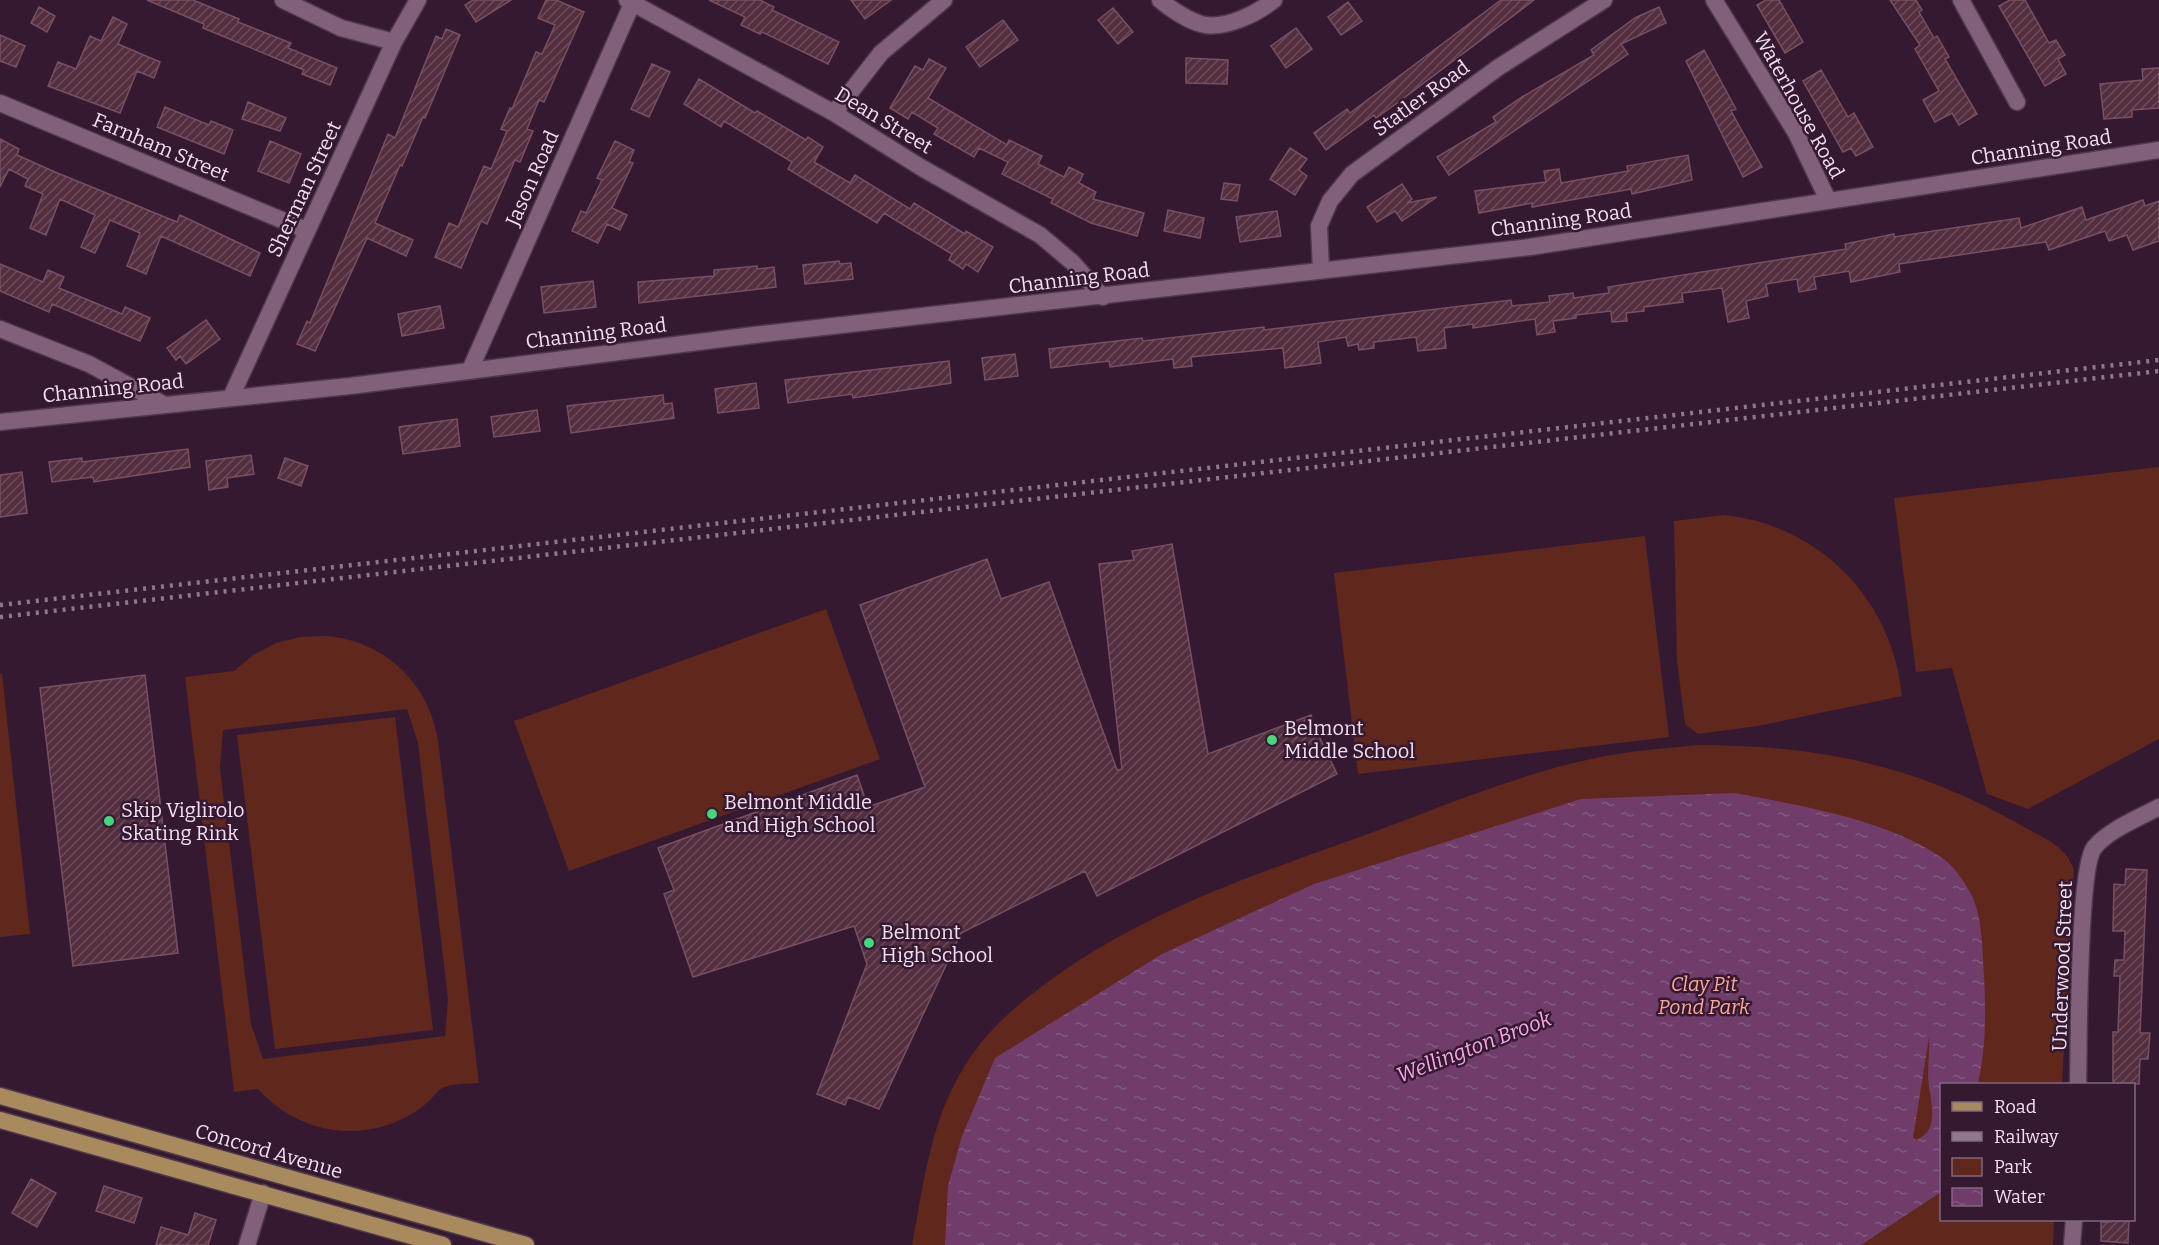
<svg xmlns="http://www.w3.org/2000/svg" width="2159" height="1245" viewBox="0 0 2159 1245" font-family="Bitter,serif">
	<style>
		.park { fill: #60271d; fill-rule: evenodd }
		.water { fill: url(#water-ripples); fill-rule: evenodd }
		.building { fill: url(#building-hatch); stroke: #785061; stroke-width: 1.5 }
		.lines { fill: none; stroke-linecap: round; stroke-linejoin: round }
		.minor-casing { stroke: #4f384c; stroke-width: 19 }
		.primary-casing { stroke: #4f384c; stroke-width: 19 }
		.minor { stroke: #81607c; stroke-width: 16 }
		.primary { stroke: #a98a5c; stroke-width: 16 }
		.rail { stroke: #90798d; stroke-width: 4.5; stroke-dasharray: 3 6; stroke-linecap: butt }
		.poi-dot { fill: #44d77b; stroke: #341931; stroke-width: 2 }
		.labels { text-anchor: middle; stroke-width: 5; stroke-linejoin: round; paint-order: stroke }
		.street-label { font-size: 20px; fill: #f2dfef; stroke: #341931 }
		.poi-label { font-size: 20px; fill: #f2dfef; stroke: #341931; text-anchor: start }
		.park-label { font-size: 20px; font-style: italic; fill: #fba897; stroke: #341931 }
		.water-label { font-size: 21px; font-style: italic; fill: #f6a6ea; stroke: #341931 }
	</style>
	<defs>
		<pattern id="water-ripples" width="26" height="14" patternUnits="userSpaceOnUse" patternTransform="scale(1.5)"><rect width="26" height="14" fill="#703c6a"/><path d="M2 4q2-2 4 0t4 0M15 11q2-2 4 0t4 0" fill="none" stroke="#855880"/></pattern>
		<pattern id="building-hatch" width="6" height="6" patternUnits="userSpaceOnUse" patternTransform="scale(1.5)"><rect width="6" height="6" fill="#532e3f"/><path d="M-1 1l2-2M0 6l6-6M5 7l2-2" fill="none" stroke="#6c4c5b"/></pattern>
	</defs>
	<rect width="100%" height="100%" fill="#341931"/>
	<path class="park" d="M2159,467v272l-131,70 -41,-15 -35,-126 -36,4 -22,-174z
		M1724,515c96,10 169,85 178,181l-144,30 -60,8 -13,-10 -8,-63 -3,-140z
		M1645,536l24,201 -311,37 -24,-201z
		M826,609l54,150 -311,112 -55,-150z
		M325,636c58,4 104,46 113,104l41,343c-10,1 -28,0 -37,5 -3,2 -7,7 -10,10 -8,8 -16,14 -26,19 -51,27 -110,14 -148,-28l-24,3 -49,-415 49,-6 19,-16 23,-12 24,-6zM407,709l11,34 30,256 -3,37 -182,23 -12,-35 -31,-256 3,-38z
		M2,673l28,261 -30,3v-263z
		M395,717l38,313 -158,19 -38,-314z
		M1696,745c122,0 222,20 328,82 20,11 43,20 50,43l-12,214h-120v136h112l-1,25h-1141c13,-68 19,-132 60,-190 21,-31 50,-54 80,-76 93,-67 198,-103 305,-141 77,-28 155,-62 234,-79 35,-8 71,-10 105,-14z"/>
	<path class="water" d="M1734,793c64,12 160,28 212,68 10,8 19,22 25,33 12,25 11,55 13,81 2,38 2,72 -6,109h-36l-1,108 -80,53h-916l3,-59 14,-50 33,-78 167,-104 152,-70 267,-85zM1929,1037c1,12 -1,26 -1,38 0,21 15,55 -12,65l-3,-2z"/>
	<path class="building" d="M147,0h46l46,19 -1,3 53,21 -3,5 49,20 -7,17 -28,-11 2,-4 -101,-42 1,-4z
		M473,0h38l-35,22 -11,-17z
		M546,0h10l28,12 -40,90 -5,-2 -12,29 6,2 -13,31 -5,-2 -28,64 -6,-3 -20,47 -26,-11 14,-34 9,4 26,-61 7,3 16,-38 -6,-2 9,-21 2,1 24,-57 6,2 13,-29 -17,-7z
		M709,0h51l14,7 -2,3 67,32 -11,22 -66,-32 -2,2 -19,-9 4,-8z
		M851,0h40l-26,19z
		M1501,0h33l-134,101 -24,17 -2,-3 -48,35 -12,-17 33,-24 3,4z
		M1766,0h13l24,42 -18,11 -28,-48z
		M1890,0h26l6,10 -3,2 15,26 3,-2 12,21 -4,2 32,55 -18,11 -7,-12 -17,9 -12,-22 16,-9 -24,-42 5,-4z
		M2010,0h15l24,43 7,-3 9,15 -7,4 8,15 -21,12 -46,-80z
		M1348,2l14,19 -21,14 -13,-18z
		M39,7l16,9 -8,16 -16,-9z
		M1659,7l7,16 -45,21 7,10 -179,121 -12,-18 59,-35 -3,-5 29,-20 72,-42 -3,-5 44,-32z
		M1113,8l20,24 -15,12 -20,-24z
		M113,17l14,7 -9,20 42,18 -6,16 -17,-7 -17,42 -72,-27 10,-24 18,7 14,-33 11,5z
		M1003,20l15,20 -38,27 -14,-20z
		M1296,28l16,21 -26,19 -15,-22z
		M446,29l14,6 -35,83 -2,-1 -21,49 -2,-1 -25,58 38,17 -7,16 -39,-18 -52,113 -18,-7 10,-23 3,2 78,-189 7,4 41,-102 6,3z
		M0,35l25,11 -9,21 -16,-6z
		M1704,50l32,59 -5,2 31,56 -19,10 -57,-116z
		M1186,58l42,2 -1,24 -41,-1z
		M929,59l17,9 -18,30 79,47 2,-5 33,16 -4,8 26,13 5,-10 14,7 -4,9 17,9 -3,7 51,14 -7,23 -46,-13 -40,-20 2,-4 -51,-25 6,-12 -29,-14 -5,9 -40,-23 4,-6 -26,-16 -4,7 -18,-11 25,-42 8,4z
		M652,64l18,8 -21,45 -18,-8z
		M2159,68v40l-27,2v7l-28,2 -4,-35 43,-4 -1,-11z
		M1821,70l27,47 6,-4 19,34 -17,9 -5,-8 -8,4 -40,-71z
		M699,79l56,34 2,-2 49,29 2,-3 15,10 -9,15 36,21 5,-8 55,34 4,-6 51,31 1,-3 27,16 -15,25 -12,-8 -3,5 -14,-9 3,-6 -68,-41 -7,10 -89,-54 4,-7 -68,-41 -3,6 -37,-23z
		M248,102l38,16 -6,13 -38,-12z
		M165,107l44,18 2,-4 22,9 -9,24 -67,-27z
		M0,139l19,10 -2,6 38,17 122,50 3,-7 80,38 -10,23 -89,-40 -15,38 -19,-8 13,-33 -30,-13 -15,33 -14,-6 14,-32 -35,-16 -14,36 -16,-7 13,-34 -18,-8 3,-7 -19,-10 -9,18z
		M270,141l31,13 -12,29 -31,-12z
		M615,141l19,9 -5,12 4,1 -21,45 15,7 -7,15 -13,-6 -9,19 -26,-12 9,-20 5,2 16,-33 -5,-2z
		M1290,148l17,11 -8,11 8,6 -12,19 -25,-16z
		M1688,155l4,25 -60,14 -1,-5 -99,18v-4l-53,10 -4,-22 71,-9 -2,-11 15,-2 2,14 67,-12 -1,-5z
		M1224,183l16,2 -3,16 -16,-2z
		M1402,184l10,15 -5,4 30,-6 -35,24 -7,-10 -18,11 -10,-15z
		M2143,200l2,6 14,-5v40l-26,9 -6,-15 -18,6 -4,-10 -56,19 -3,-8 -147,22 1,8 -49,10 -2,-11 -35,6 2,12 -17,3 -2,-13 -31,5 2,12 -22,5 3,17 -21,4 -6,-34 -40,5 1,9 -39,5v4l-18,2 1,8 -15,1 -1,-11 -35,4v3l-23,3 2,11 -18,3 -2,-16 -62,9v-4l-29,4 2,20 -28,3 -2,-14 -42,5v6l-15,2 -1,-6 -10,2 -2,-9 -28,5 3,21 -36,5 -2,-20 -92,9 1,9 -18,2 -1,-9 -63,8 -1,-6 -58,7 -2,-19 93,-11 1,3 121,-14v3l247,-30 1,6 38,-4 -1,-6 24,-3 1,5 35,-5 -1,-6 238,-38 -1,-5 49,-10v3l125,-19 2,10 61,-21 4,13z
		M1168,210l36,8 -4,20 -36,-7z
		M1277,211l4,25 -41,6 -4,-25z
		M839,261l1,3 11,-1 2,16 -48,5 -2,-19z
		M0,264l43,18 5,-12 16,7 -5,11 63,26 3,-7 25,11 -10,23 -88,-37 -3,8 -49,-21z
		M757,266v3l17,-2 2,20 -137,16 -1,-21 76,-6v-6z
		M593,281l3,26 -52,6 -3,-26z
		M440,306l4,22 -42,8 -4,-22z
		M206,320l14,19 -34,25 -6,-8 -4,4 -9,-12z
		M1015,354l3,22 -33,4 -3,-22z
		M949,361l2,22 -98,15 -1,-4 -64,9 -3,-23z
		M756,383l3,25 -41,5 -3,-24z
		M663,395l1,9 8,-1 2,15 -103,15 -4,-27z
		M537,410l3,21 -46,6 -3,-20z
		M457,419l3,27 -57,8 -4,-27z
		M188,449l2,18 -96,15 -1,-5 -41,5 -3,-20 33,-4v4z
		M251,455l3,19 -27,4 1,9 -19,3 -3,-29z
		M285,458l23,8 -7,20 -23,-8z
		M22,472l5,41 -27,4v-42z
		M1172,544l36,210 103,-39 5,15 21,44 -240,122 -12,-25 -124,62 -82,176 -31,-12 -3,8 -28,-11 50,-130 -13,-38 -161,51 -29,-83 10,-4 -16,-42 199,-73 11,32 57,-20 -65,-182 127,-46 14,40 48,-17 68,188 5,-1 -23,-205 35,-4 -2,-9z
		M145,675l33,278 -105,13 -33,-278z
		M2126,869l21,1 -7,163h10l-2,26h-8l-1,25h-26v-52h5l2,-56h-6l1,-16h9l1,-29h-12l1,-47 11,1z
		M31,1179l25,14 -19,34 -25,-14z
		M104,1186l38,12 -8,25 -38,-12z
		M195,1213l21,7 -8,25h-52l5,-18 27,8z
		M2111,1220h18l-1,23 -27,-2v-19h10z"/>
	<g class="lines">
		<defs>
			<path id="minor" d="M283,0l58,28 53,14
				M627,0l207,113 88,55 118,67 32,27 31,35
				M1160,0c11,9 30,22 45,25 23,3 51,-11 69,-25
				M1714,0l82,133 32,67
				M1961,0l56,102
				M0,103l306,127
				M834,113l47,-60 63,-53
				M1321,270l-2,-44 11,-25 22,-27 147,-107 105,-67
				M0,329l89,35 74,40
				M470,370l162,-366
				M231,397l163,-355 24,-42
				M0,422l350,-36 412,-52 768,-87 629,-97
				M2078,1084c1,-37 0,-214 16,-236 14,-18 45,-30 65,-41
				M247,1245l16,-52
				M2072,1245l2,-25"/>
			<path id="primary" d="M0,1096l526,149
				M0,1120l443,125"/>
		</defs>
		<use href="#minor" class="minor-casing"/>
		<use href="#primary" class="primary-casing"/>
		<use href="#minor" class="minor"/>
		<use href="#primary" class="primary"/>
		<path class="rail" d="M0,605l2159,-245
			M0,617l2159,-246"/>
	</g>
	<g class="poi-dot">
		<circle cx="1272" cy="740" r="6"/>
		<circle cx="712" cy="814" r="6"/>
		<circle cx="109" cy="821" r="6"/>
		<circle cx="869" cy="943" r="6"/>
	</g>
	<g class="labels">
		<g class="street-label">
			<text transform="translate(1421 98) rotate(-36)" y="7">Statler Road</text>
			<text transform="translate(1799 105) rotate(61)" y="7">Waterhouse Road</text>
			<text transform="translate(884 120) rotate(31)" y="7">Dean Street</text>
			<text transform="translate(161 147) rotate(23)" y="7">Farnham Street</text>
			<text transform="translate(2041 147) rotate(-9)" y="7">Channing Road</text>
			<text transform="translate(532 178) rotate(-66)" y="7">Jason Road</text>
			<text transform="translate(304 189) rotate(-65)" y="7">Sherman Street</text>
			<text transform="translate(1561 220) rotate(-8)" y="7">Channing Road</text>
			<text transform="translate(1079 278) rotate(-7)" y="7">Channing Road</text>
			<text transform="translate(596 333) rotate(-7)" y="7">Channing Road</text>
			<text transform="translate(113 388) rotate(-6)" y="7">Channing Road</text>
			<text transform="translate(2062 966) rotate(-88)" y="7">Underwood Street</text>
			<text transform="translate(269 1151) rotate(16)" y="7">Concord Avenue</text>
		</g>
		<g class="poi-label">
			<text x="1284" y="735">Belmont<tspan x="1284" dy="23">Middle School</tspan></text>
			<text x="724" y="809">Belmont Middle<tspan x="724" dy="23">and High School</tspan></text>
			<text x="121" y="817">Skip Viglirolo<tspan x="121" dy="23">Skating Rink</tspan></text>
			<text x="881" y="939">Belmont<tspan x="881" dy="23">High School</tspan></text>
		</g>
		<g class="park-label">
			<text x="1704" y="991">Clay Pit<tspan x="1704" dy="23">Pond Park</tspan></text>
		</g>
		<g class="water-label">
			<text transform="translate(1474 1047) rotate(-21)" y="7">Wellington Brook</text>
		</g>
	</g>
	<rect x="1940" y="1083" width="195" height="138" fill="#341931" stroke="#80687d" stroke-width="1.5"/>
	<rect x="1952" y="1102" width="30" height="9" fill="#a98a5c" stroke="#80687d" stroke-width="1.5"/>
	<text x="1994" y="1113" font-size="18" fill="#f2dfef">Road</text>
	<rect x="1952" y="1132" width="30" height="9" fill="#90798d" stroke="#80687d" stroke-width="1.5"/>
	<text x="1994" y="1143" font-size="18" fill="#f2dfef">Railway</text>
	<rect x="1952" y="1158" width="30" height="18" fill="#60271d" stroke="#80687d" stroke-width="1.5"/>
	<text x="1994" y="1173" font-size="18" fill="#f2dfef">Park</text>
	<rect x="1952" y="1188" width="30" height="18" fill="url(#water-ripples)" stroke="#80687d" stroke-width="1.5"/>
	<text x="1994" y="1203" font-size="18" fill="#f2dfef">Water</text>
</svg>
